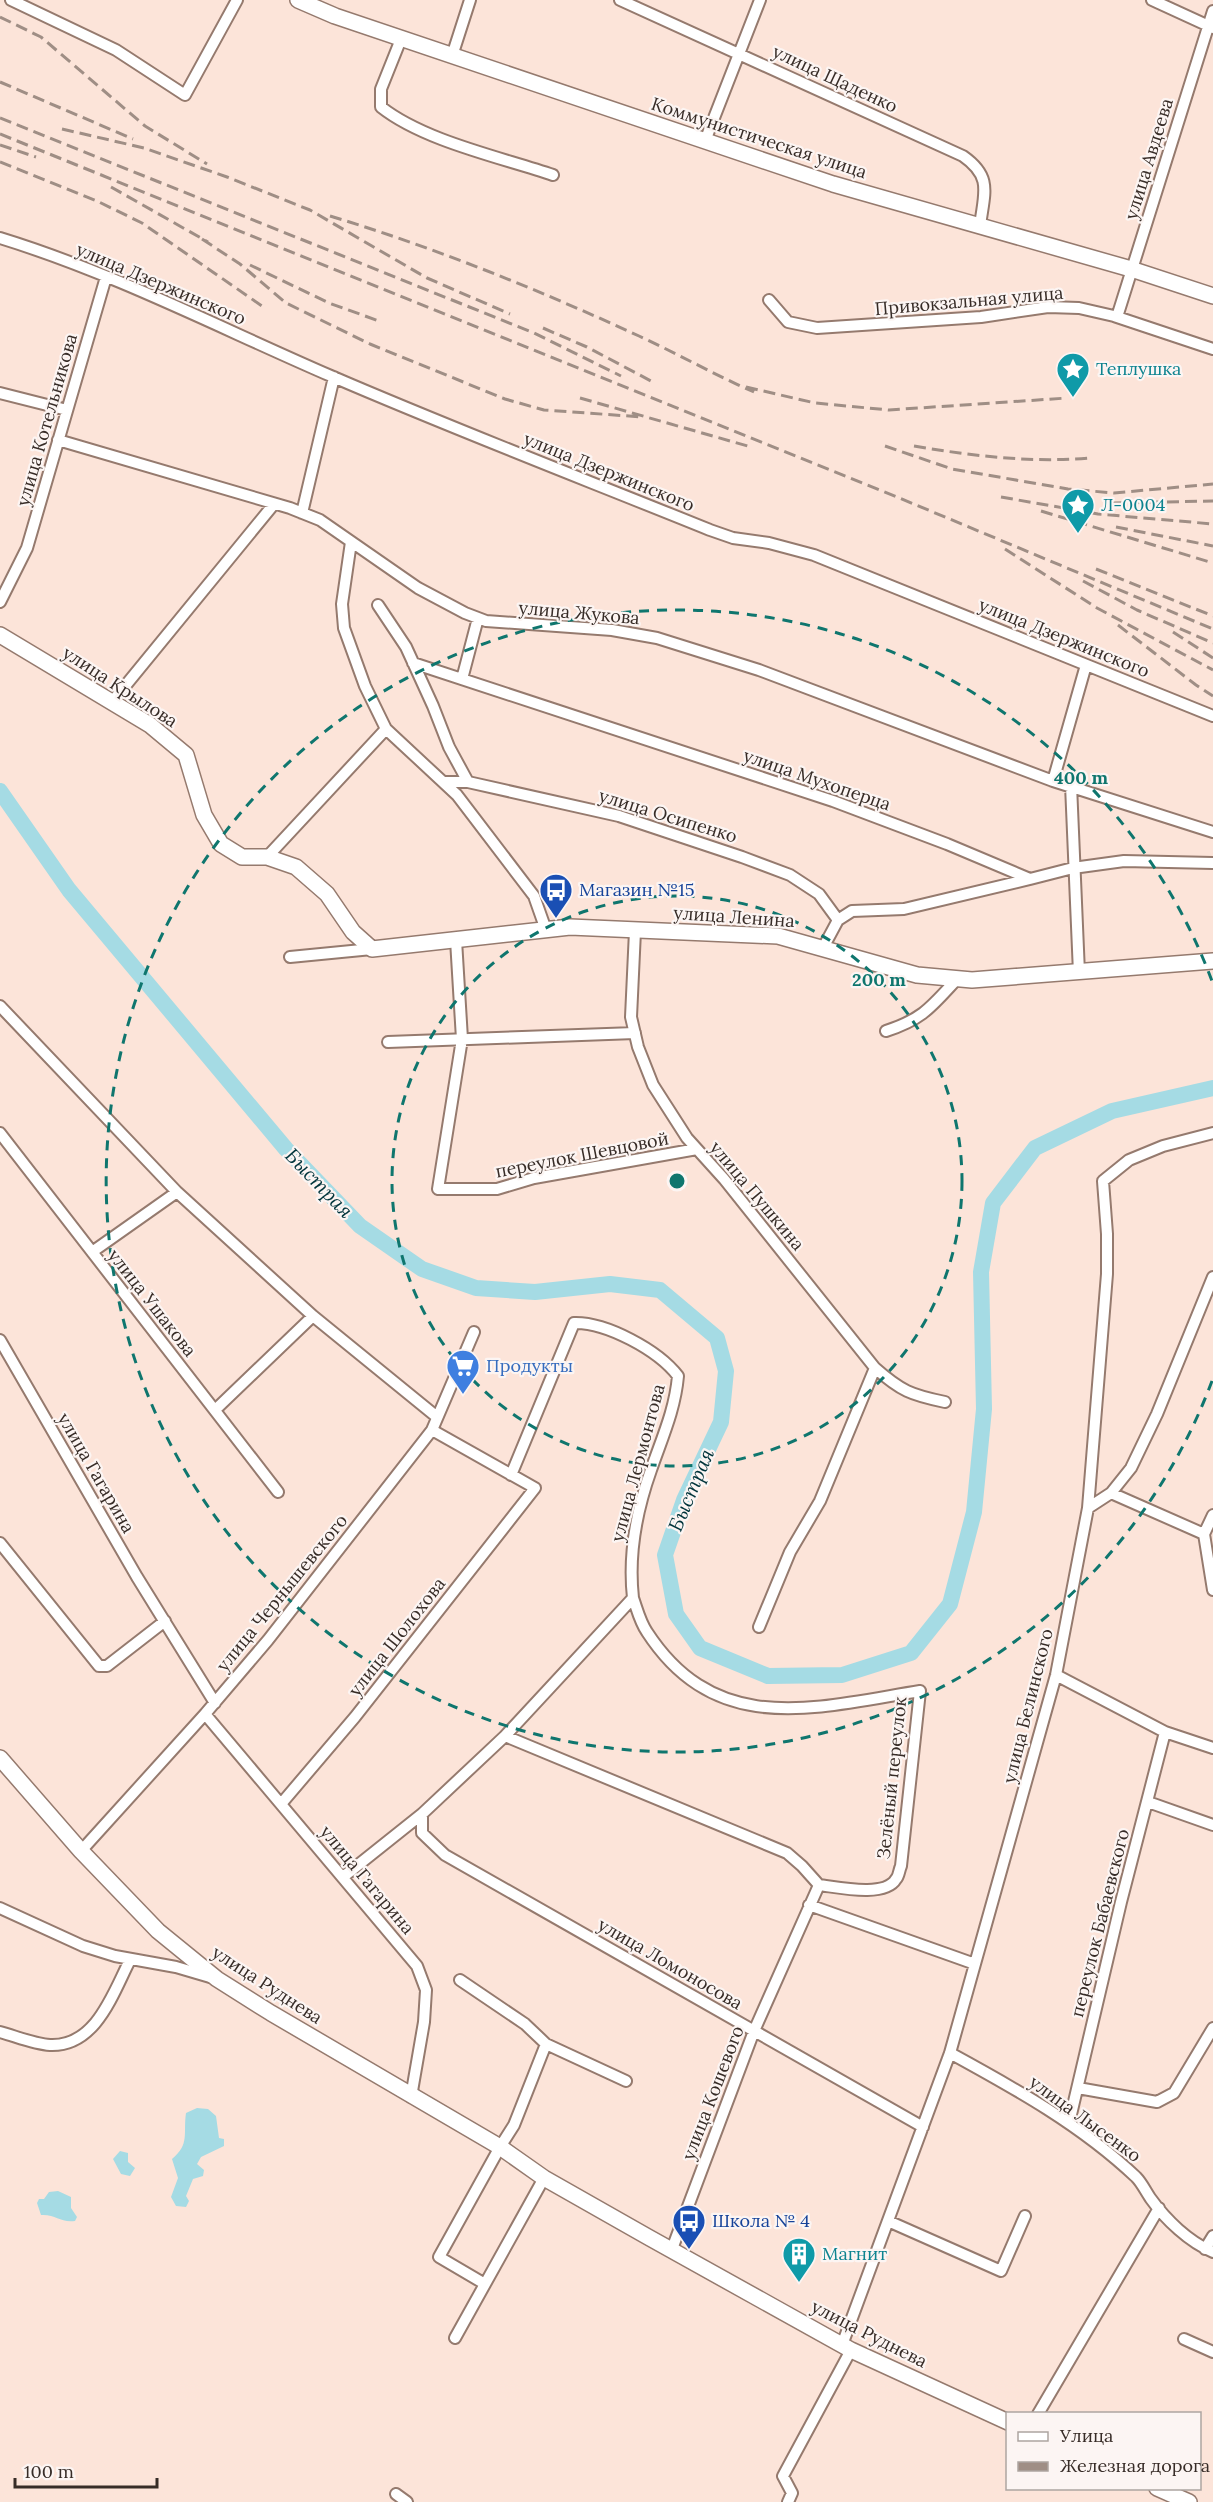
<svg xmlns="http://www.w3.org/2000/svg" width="1213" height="2502" viewBox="0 0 1213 2502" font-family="Lora,serif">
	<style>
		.water { fill: #a5dbe4 }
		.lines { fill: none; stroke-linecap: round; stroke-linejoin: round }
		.river { stroke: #a5dbe4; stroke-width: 16 }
		.street-casing { stroke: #957a6e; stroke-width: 14 }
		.secondary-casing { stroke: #957a6e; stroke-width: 18 }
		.street { stroke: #fff; stroke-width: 10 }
		.secondary { stroke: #fff; stroke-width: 15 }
		.rail { stroke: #9f8e85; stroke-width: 3; stroke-dasharray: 12 6; stroke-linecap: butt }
		.ring { fill: none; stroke: #0f766e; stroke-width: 3; stroke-dasharray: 10 8 }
		.labels { text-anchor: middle; stroke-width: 4.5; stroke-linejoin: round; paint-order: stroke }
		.street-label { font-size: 18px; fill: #372c27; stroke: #fcf5f3 }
		.culture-label { font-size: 18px; fill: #0d838f; stroke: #fcf5f3; text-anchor: start }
		.transit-label { font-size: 18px; fill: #164399; stroke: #fcf5f3; text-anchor: start }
		.shop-label { font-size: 18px; fill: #366cbe; stroke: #fcf5f3; text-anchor: start }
		.water-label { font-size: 20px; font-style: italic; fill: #00343b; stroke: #fcf5f3 }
		.centre { fill: #0f766e; stroke: #fcf5f3; stroke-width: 3 }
		.ring-label { font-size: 18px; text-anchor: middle; font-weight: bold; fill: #0f766e; stroke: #fcf5f3; stroke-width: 4.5; stroke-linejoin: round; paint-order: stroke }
	</style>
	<rect width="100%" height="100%" fill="#fce4d9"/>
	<path class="water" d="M197,2108l11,1 8,7 3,22 5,1v7l-23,11 -4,7 7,6 -1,6 -10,3 -7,17 3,5 -3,6 -10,-1 -5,-9 7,-19 -6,-19c18,-15 11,-25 14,-46z
		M120,2151l8,2v9l7,6 -5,8 -9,-2 -8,-15z
		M58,2191l13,6v11l6,9 -2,4c-15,2 -19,-7 -34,-6l-4,-12 2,-4h5l5,-7z"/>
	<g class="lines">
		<path class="river" d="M0,791l69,99 217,259 74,77 62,43 54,19 59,4 75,-8 50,6 57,48 9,33 -5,51 -37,78 -19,55 11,59 24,34 68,28 74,-1 69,-22 39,-49 24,-92 10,-103 -3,-137 12,-69 42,-55 77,-37 101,-23"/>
		<defs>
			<path id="street" d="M11,0l105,50 69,45 52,-95
				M620,0l343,156c30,21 21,37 17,70
				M1152,0l61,28
				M401,39l-20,50v18c43,34 119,50 172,68
				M452,56l18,-56
				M705,141l55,-141
				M0,238c114,35 222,91 331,138 125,54 253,103 379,154l23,8 36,5 45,12 399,161
				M769,300l19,22 29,6 164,-11 67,-10 31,1 35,8 99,33
				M1117,317l96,-306
				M0,393l67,17
				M58,440l232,68 30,12 98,68 47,25 21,8 126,9 45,8 102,32 294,111 160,51
				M302,513l32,-136
				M351,542l-9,62 2,24 21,58 21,43 71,66 77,101 12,34
				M0,602l27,-54 79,-271
				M378,605l28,42 27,59 16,41 19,35
				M413,663l420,138 114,43 83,35 43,-11 51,-7 89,2
				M462,679l16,-61
				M112,702l162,-198
				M1053,781l33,-116
				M443,782h25l151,34 123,41 48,18 29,19 19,26
				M1071,785l8,188
				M267,857l119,-128
				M635,931l-4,86 7,30 15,38 34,53 37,41 151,189c26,23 36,27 70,34
				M456,940l6,99 -24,150h59l37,-11 163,-29
				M823,948l15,-28 14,-9 52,-2 126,-30
				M290,957l82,-8
				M0,1006l177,186 136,124 124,101
				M886,1031c37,-12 45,-24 71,-52
				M388,1042l247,-9
				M0,1133l278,359
				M92,1252l85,-60
				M0,1340l137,237 78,126
				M215,1410l98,-94
				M1111,1493l93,41
				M1088,1508l23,-15 20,-25 26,-54 56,-137
				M1213,1515l-9,19 9,56
				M0,1543l99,123h8l58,-45
				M759,1627l31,-75 30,-51 55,-133
				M1056,1675l109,57 48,16
				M205,1714l212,252 9,24 -2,32 -13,75
				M505,1736l282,117 15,13 17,19c18,2 66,13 77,-6 3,-3 3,-9 5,-13l19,-175c-105,17 -204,47 -273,-59 -7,-10 -10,-23 -14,-34
				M1148,1802l65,23
				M281,1804l74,-87 180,-229 -103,-58
				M422,1814v19l23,22 478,272
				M81,1851l124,-137 63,-74 164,-210 42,-98
				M343,1877l79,-63 83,-78 128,-138c-5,-45 3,-86 18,-128 11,-32 24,-60 27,-94 -20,-26 -72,-54 -104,-53l-63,152
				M809,1905l166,59
				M0,1908l83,38 32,10 61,11 34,10
				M460,1980l65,44 21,20 80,37
				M0,2032c15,4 34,12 50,13 46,2 63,-52 80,-85
				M950,2053c66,36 131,72 186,124 6,6 10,15 15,22 15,21 38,43 62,53
				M1078,2088l79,14 17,-9 39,-65
				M1069,2123l52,-221 44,-170
				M888,2221l113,50 24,-55
				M672,2249l82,-218 65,-146
				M1205,2249l8,-13
				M485,2284l-46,-27 61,-110 14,-22 32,-81
				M455,2338l89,-160
				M1184,2339l29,13
				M842,2345l108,-292 106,-378 32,-167 19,-234v-40l-4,-53 26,-21 34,-14 50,-13
				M1038,2414l121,-206
				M396,2494l11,8
				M788,2502l4,-9 -9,-17 68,-126"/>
			<path id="secondary" d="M298,0l37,16 498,168 298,85 82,27
				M0,635l150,90 36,30 18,60 17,29 21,13h25l29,10 31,27 26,38 19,17 198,-22 208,9 139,39 55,5 241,-19
				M0,1758l81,93 77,80 59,48 54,34 229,134 44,31 104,59 203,113 157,72
				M1157,2488l32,14"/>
		</defs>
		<use href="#street" class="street-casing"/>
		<use href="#secondary" class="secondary-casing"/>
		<use href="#street" class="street"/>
		<use href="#secondary" class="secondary"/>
		<path class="rail" d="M0,17l41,20 104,89 62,38
			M0,82l133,57
			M0,118l534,215 87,43
			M62,129l82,19 83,29 83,33 117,68 83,36
			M0,134l897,363 316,132
			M0,145l36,12
			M0,162l97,39 45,22 120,83
			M111,187l97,55
			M330,216c106,32 209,74 309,120 39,18 76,39 115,56
			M202,239l38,25 46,39 84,41 135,55 39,11 99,7
			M250,265l79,38 50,18
			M543,328l44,19 64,34
			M746,387l69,16 74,7 178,-12
			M580,398l171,49
			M885,446l67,23 116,20 46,4 99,-9
			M914,446c59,10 117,17 176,12
			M1001,497l97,17 115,10
			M1113,503l100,-2
			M1041,511l172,52
			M1116,527l97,19
			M1005,549l92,59 116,62
			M1096,569l117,47
			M1083,581l54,29 76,33
			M1118,625l78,60 17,11
			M1173,632l40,26"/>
	</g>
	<g class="ring">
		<circle cx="677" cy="1181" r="285"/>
		<path d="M1212 1381A571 571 0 1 1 1212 981"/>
	</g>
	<defs>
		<symbol id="sight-pin" viewBox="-11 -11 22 30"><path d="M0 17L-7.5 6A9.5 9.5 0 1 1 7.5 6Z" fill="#0f9aa8" stroke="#fcf5f3"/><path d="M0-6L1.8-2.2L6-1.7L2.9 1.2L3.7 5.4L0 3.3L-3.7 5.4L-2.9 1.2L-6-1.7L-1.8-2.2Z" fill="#fff"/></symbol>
		<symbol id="bus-pin" viewBox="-11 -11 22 30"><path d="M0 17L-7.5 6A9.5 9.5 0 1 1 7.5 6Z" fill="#1a4fb4" stroke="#fcf5f3"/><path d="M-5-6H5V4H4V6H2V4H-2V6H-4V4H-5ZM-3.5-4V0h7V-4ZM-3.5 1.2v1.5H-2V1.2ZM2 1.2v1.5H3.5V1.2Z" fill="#fff"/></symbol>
		<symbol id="supermarket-pin" viewBox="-11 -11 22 30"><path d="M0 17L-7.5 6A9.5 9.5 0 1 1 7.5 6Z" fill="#3f7fe0" stroke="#fcf5f3"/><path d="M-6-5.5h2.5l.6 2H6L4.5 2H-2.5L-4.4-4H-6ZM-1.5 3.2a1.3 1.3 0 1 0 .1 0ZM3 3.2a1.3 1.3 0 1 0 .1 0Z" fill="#fff"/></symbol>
		<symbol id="building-pin" viewBox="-11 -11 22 30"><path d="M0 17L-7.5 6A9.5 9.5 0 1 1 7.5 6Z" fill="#0f9aa8" stroke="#fcf5f3"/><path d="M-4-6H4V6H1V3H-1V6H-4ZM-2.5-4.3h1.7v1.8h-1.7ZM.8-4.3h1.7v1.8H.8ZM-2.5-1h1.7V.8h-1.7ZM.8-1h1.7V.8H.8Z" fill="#fff"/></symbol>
	</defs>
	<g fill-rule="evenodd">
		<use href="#sight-pin" x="1054" y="350" width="38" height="52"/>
		<use href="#sight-pin" x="1059" y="486" width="38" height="52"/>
		<use href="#bus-pin" x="537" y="871" width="38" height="52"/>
		<use href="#supermarket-pin" x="444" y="1347" width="38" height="52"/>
		<use href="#bus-pin" x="670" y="2202" width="38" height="52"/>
		<use href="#building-pin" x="780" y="2235" width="38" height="52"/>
	</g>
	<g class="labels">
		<g class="street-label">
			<text transform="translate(835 79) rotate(25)" y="6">улица Щаденко</text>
			<text transform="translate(759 138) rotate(18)" y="6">Коммунистическая улица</text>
			<text transform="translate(1149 159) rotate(-73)" y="6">улица Авдеева</text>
			<text transform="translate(161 284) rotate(23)" y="6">улица Дзержинского</text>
			<text transform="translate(969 301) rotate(-5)" y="6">Привокзальная улица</text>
			<text transform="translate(47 420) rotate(-74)" y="6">улица Котельникова</text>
			<text transform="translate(609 472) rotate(22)" y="6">улица Дзержинского</text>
			<text transform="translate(579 613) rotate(5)" y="6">улица Жукова</text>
			<text transform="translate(1064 638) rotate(22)" y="6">улица Дзержинского</text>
			<text transform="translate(120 687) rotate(33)" y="6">улица Крылова</text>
			<text transform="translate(817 780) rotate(19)" y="6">улица Мухоперца</text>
			<text transform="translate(668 816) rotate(17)" y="6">улица Осипенко</text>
			<text transform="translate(734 917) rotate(4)" y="6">улица Ленина</text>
			<text transform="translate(582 1155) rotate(-11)" y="6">переулок Шевцовой</text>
			<text transform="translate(757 1196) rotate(50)" y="6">улица Пушкина</text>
			<text transform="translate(152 1303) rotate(52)" y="6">улица Ушакова</text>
			<text transform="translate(638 1463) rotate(-75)" y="6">улица Лермонтова</text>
			<text transform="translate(96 1473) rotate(60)" y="6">улица Гагарина</text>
			<text transform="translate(282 1593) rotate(-51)" y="6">улица Чернышевского</text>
			<text transform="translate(397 1637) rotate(-52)" y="6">улица Шолохова</text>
			<text transform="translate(1028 1706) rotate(-76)" y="6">улица Белинского</text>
			<text transform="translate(892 1778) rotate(-84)" y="6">Зелёный переулок</text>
			<text transform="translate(367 1880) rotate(50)" y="6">улица Гагарина</text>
			<text transform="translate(1100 1923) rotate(-76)" y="6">переулок Бабаевского</text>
			<text transform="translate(670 1964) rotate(30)" y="6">улица Ломоносова</text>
			<text transform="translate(267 1985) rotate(33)" y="6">улица Руднева</text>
			<text transform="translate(713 2093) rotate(-69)" y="6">улица Кошевого</text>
			<text transform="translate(1085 2119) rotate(36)" y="6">улица Лысенко</text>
			<text transform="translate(869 2334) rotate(27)" y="6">улица Руднева</text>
		</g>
		<g class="culture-label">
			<text x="1096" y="375">Теплушка</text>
			<text x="1101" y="511">Л-0004</text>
			<text x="822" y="2260">Магнит</text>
		</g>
		<g class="transit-label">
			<text x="579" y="896">Магазин №15</text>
			<text x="712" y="2227">Школа № 4</text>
		</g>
		<g class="shop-label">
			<text x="486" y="1372">Продукты</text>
		</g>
		<g class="water-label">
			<text transform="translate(319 1183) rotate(46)" y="7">Быстрая</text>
			<text transform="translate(691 1490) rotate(-67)" y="7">Быстрая</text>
		</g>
	</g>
	<circle cx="677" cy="1181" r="9" class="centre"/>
	<g class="ring-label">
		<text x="1081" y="784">400 m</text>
		<text x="879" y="986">200 m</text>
	</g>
	<rect x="1006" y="2412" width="195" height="78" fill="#fcf5f3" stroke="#ada5a1" stroke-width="1.5"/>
	<rect x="1018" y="2432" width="30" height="9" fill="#ffffff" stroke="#ada5a1" stroke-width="1.5"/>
	<text x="1060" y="2442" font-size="18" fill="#372c27">Улица</text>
	<rect x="1018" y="2462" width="30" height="9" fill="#9f8e85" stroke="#ada5a1" stroke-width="1.5"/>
	<text x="1060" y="2472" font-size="18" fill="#372c27">Железная дорога</text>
	<path d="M15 2478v9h142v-9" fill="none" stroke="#372c27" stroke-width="3"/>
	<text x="24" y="2478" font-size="18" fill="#372c27" stroke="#fcf5f3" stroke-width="4.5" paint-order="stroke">100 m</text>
</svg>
